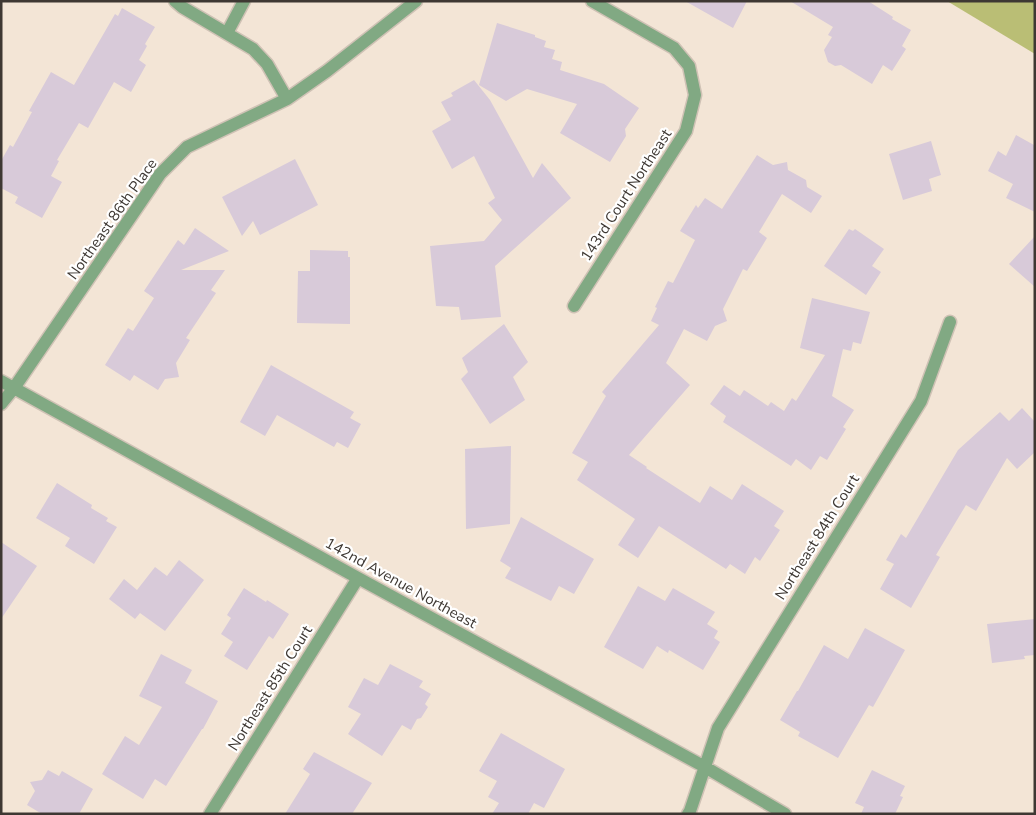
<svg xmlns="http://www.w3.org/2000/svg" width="1036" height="815" viewBox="0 0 1036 815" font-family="'Nunito Sans',sans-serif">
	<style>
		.forest { fill: #babe75 }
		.building { fill: #d8cad9 }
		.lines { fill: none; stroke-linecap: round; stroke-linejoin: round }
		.minor-casing { stroke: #cfc2b5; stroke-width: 15 }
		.minor { stroke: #81a983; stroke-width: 12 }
		.labels { text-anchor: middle; stroke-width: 4.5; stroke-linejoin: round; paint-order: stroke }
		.street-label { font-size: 15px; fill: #3e3833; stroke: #fff }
	</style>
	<rect width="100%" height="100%" fill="#f3e5d6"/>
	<path class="forest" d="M947,1h88v53z"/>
	<path class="building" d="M685,1h62l-14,27z
		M790,1h78l25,16 -1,2 19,11 -9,16 4,3 -14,22 -9,-6 -11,19 -31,-19 -6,1 -7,-4 -4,-12 8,-13 -4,-2 5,-8z
		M122,8l33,19 -10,17 2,2 -8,14 7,5 -15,27 -17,-10 -26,46 -9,-5 -22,37 2,1 -8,15 11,6 -20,36 -27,-15 3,-6 -17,-9v-27l9,-16 3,2 19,-35 -3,-1 22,-39 23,13 41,-71 3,2z
		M497,23l38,12v2l11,4 -2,6 11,3 -3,9 10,3 -2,8 44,14 35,24 -14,21 1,7 -16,26 -50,-29 17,-29 -50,-15 -21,12 -27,-16z
		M474,80l16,20 43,78 9,-15 29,35 -76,68 6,51 -40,3 -2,-13 -23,-1 -6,-60 54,-5 18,-21 -14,-17 7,-5 -21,-42 -22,13 -20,-38 19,-11 -10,-18 12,-6 -2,-3z
		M1016,135l18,10 1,-2v69l-29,-14 7,-14 -25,-13 10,-20 8,5z
		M931,141l10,34 -12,4 3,12 -29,9 -14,-46z
		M757,155l16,10 14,-3 1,8 18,10 1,7 15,9 -11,17 -29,-19 -23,38 8,6 -20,33 -4,-2 -20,40 4,12 -12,5 -8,15 -23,-12 -18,34 24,22 -61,70 18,12 -1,1 54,35 10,-17 22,14 10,-16 42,27 -10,15 6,4 -20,31 -5,-4 -10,17 -15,-10 -4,5 -67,-43 -21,32 -20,-13 17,-26 -58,-39 11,-18 -16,-9 34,-57 -4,-4 57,-67 -8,-4 6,-13 -2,-1 13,-26 5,2 22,-43 -15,-9 16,-26 2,3 7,-10 17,11z
		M295,159l23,46 -58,30 -7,-14 -11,15 -20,-39z
		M195,228l34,23 -48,19h44l-14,20 5,3 -30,45 4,2 -14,23 3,14 -14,2 -7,11 -24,-15 -4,6 -25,-16 23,-37 5,3 21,-33 -10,-7 34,-51 6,5z
		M849,229l4,2 2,-2 29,20 -12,17 9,6 -15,23 -42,-29z
		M1035,236v51l-26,-23z
		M310,250l38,1v6h2v67l-53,-1 1,-52h12z
		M812,298l58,14 -9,32 -8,-2 -2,9 -8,-2 -11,47 22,14 -11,17 3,2 -19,31 -7,-4 -9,14 -15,-11 -5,7 -68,-44 3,-6 -16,-12 14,-19 16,11 4,-6 24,16 3,-4 13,9 8,-13 4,3 29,-46 -25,-7z
		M504,324l24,38 -15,15 12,23 -35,24 -29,-45 7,-7 -6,-14z
		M271,365l83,47 -4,6 11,6 -13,24 -11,-6 -3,5 -57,-32 -12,21 -25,-14z
		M1022,408l13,14v30l-18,17 -10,-11 -31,53 -10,-6 -30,50 4,2 -29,51 -31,-19 14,-25 -8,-4 15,-26 5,4 52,-88 42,-38 9,9z
		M511,446l-1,78 -44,5 -1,-80z
		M57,483l35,22 -1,3 17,10 -2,3 11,6 -23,37 -29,-18 5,-8 -34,-20z
		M521,517l73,42 -20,35 -15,-8 -8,15 -46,-23 6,-10 -11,-7z
		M1,542l36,24 -36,53z
		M179,560l25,20 -39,51 -25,-18 -5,6 -26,-20 15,-20 13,11 18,-23 12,9z
		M638,586l27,15 8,-13 42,24 -8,12 11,7 -4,7 6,4 -17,28 -34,-20 -1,3 -11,-7 -14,23 -39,-22z
		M244,588l22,14 1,-2 22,14 -16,25 -4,-3 -22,34 -23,-14 9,-14 -12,-8 10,-16 -4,-3z
		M1035,619v36l-11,1 1,3 -33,4 -5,-39z
		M865,628l40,22 -32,57 -4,-2 -31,53 -40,-22 2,-4 -20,-12 17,-29h1l26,-46 24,14z
		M161,654l31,16 -7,13 33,18 -15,28h-1l-36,57 -11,-7 -12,20 -41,-25 23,-38 14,9 23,-38 -23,-11z
		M390,664l33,17 -4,6 12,7 -6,10 3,3 -7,11 -4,1 -6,11 -9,-5 -20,31 -34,-22 13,-20 -13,-7 16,-29 14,7z
		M501,733l64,36 -21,39 -10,-5 -6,11h-36l7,-11 -11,-6 9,-16 -18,-10z
		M314,752l58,31 -20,31h-67l25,-40 -7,-5z
		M48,770l11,6 3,-5 31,18 -14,25h-37l-15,-9 8,-14 -5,-9 12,-2z
		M872,770l33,16 -5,10 3,1 -8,17h-34l3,-7 -9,-4z"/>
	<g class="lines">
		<defs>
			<path id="minor" d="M175,1l7,6 71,42 14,15 20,35
				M227,33l17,-32
				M574,306l112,-175 9,-36 -6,-29 -15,-18 -82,-47
				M1,381l357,197 347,189 80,47
				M1,404l13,-16 146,-214 27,-27 100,-48 40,-28 89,-70
				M210,814l148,-236
				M688,814l2,-3 28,-83 203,-327 29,-79"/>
		</defs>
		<use href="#minor" class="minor-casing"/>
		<use href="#minor" class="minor"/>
	</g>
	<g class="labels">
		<g class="street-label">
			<text transform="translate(626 195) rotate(-57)" y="5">143rd Court Northeast</text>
			<text transform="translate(112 219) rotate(-55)" y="5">Northeast 86th Place</text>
			<text transform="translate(817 537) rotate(-58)" y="5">Northeast 84th Court</text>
			<text transform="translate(401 583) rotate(29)" y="5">142nd Avenue Northeast</text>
			<text transform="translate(270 688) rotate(-58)" y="5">Northeast 85th Court</text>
		</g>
	</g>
	<rect width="1036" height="815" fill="none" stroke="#3e3833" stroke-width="5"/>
</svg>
